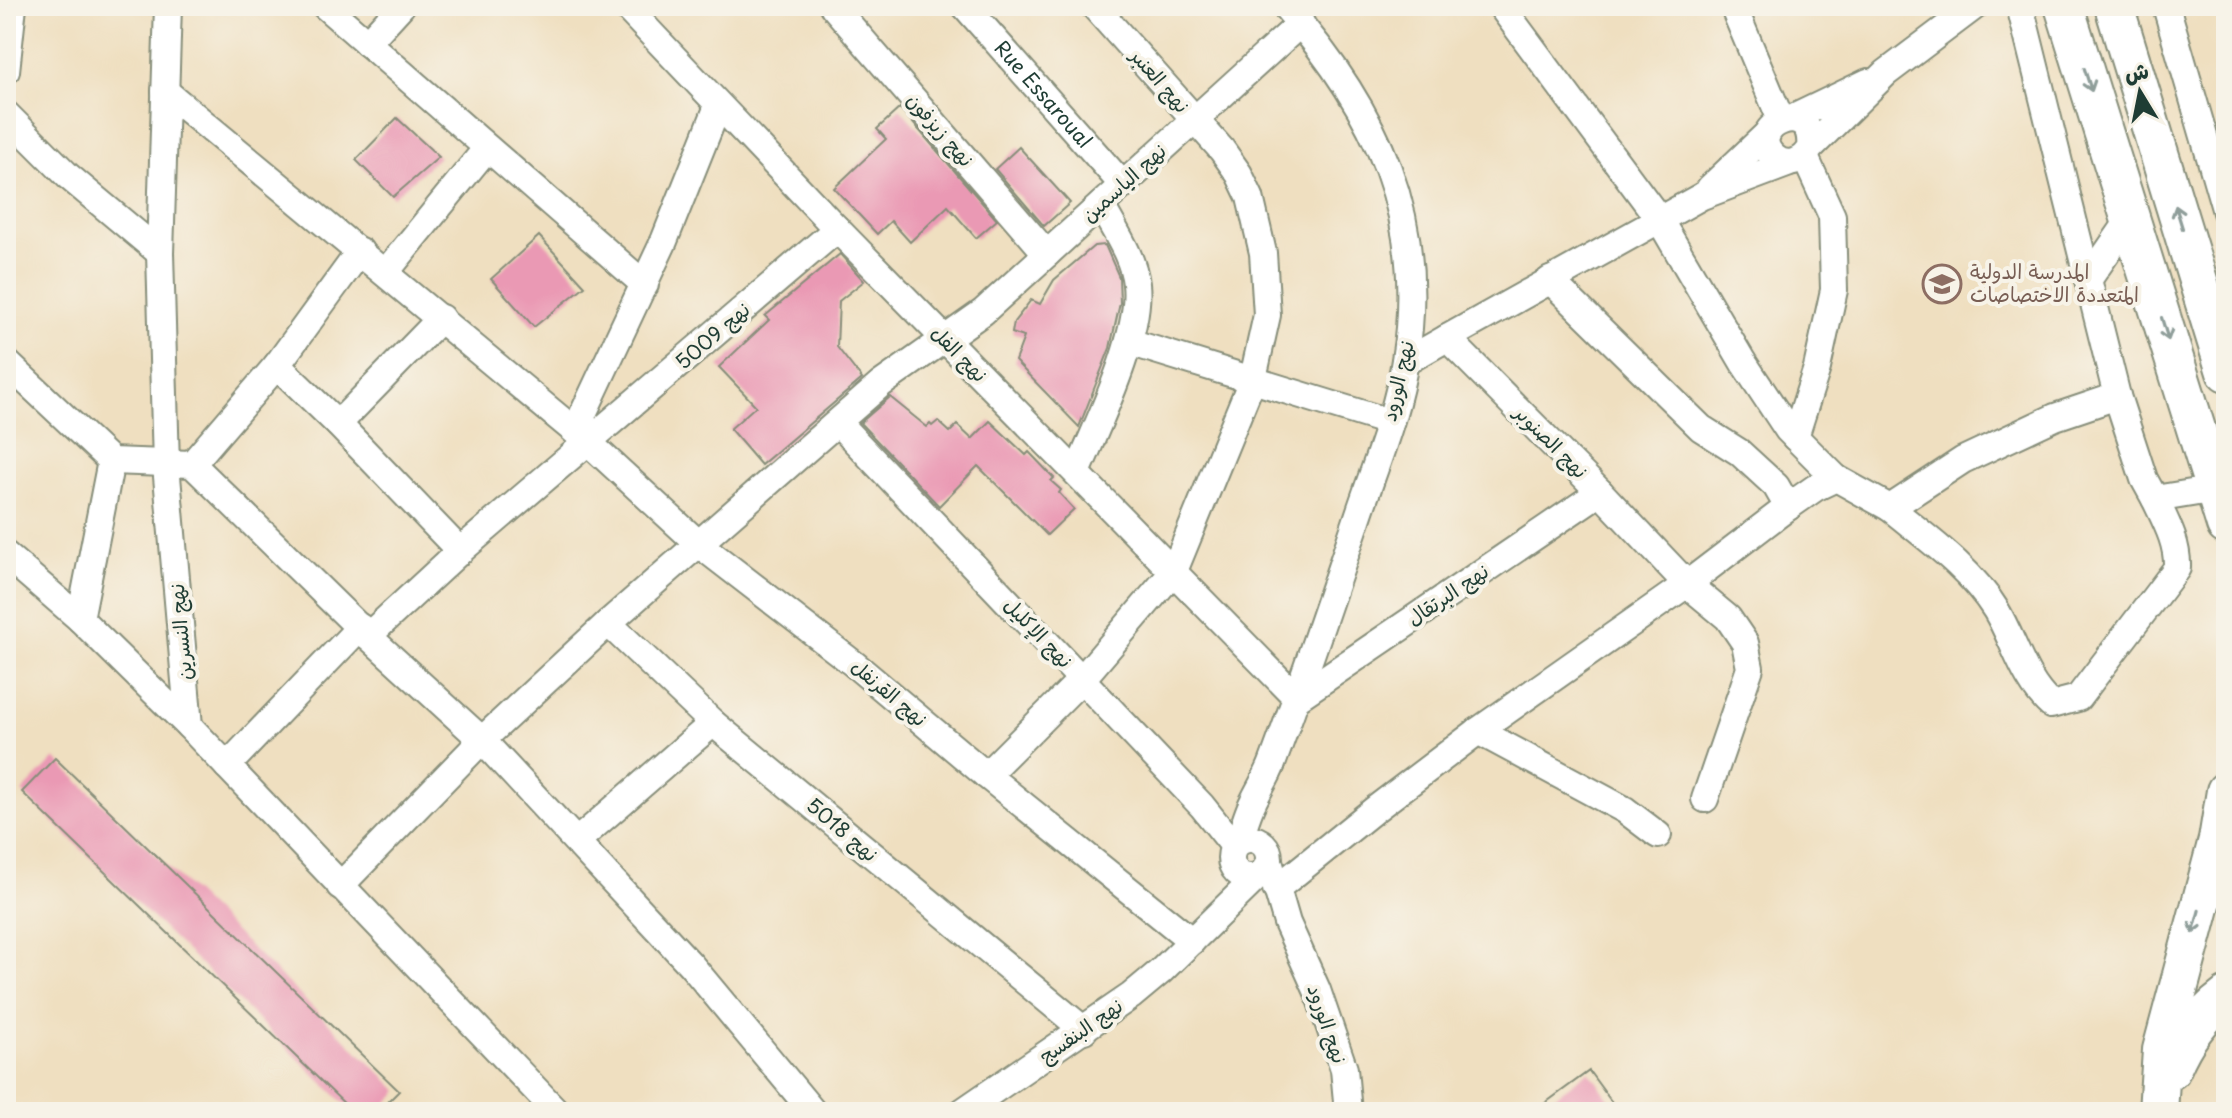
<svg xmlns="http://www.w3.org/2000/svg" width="2232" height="1118" viewBox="0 0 2232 1118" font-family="'Playpen Sans','Playpen Sans Arabic',sans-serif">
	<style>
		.building { fill: #ea99b4 }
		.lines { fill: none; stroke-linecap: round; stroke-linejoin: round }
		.minor-casing { stroke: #878e7a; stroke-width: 30 }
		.highway-casing { stroke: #878e7a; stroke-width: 42 }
		.minor { stroke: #fff; stroke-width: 26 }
		.highway { stroke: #fff; stroke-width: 38 }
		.oneway { stroke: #8f9e9a }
		.labels { text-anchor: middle; stroke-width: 8; stroke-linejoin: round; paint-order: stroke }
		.street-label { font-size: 20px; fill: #1f3d34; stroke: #f7f3e8 }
		.education-label { font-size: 20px; fill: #785e54; stroke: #f7f3e8; text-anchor: start }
	</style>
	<rect width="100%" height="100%" fill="#f7f3e8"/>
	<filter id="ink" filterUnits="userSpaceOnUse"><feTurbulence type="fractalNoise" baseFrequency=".0125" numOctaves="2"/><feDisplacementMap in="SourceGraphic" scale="16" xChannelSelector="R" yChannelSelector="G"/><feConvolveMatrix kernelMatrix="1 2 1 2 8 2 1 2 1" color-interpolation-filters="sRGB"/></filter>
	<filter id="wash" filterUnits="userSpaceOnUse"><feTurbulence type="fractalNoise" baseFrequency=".006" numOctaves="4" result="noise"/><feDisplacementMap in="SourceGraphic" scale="32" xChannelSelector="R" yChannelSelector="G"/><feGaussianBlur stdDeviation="1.8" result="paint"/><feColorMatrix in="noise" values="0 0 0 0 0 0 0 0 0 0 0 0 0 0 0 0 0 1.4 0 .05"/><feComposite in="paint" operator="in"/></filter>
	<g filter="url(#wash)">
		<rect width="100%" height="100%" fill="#efdfc0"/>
		<g id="blocks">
			<path class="building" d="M900,108l97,112 -21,18 -28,-32 -38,36 -19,-21 -14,13 -43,-46 52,-49 -9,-10z
				M397,118l42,39 -46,40 -37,-37z
				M1019,147l51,56 -26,23 -49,-57z
				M539,236l46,50 -51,41 -43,-48z
				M1105,245l14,32 1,26 -10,45 -31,79 -64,-66 9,-24 -12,-4 2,-11 17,-22 9,4 14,-24 40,-34z
				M840,254l24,27 -25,20 -2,46 25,32 -101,86 -31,-36 26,-23 -37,-39 50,-47 -4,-4z
				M890,397l37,30 3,-3 2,2 6,-5 12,11 7,-7 15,14 18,-18 36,34 3,-3 25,26 -3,3 10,9 -2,3 15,16 -27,26 -69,-69 -39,40 -79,-83z
				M55,758l344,333 -21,21h-25l-331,-320z
				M1589,1071l30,41h-86z"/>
		</g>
	</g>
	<g filter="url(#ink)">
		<use href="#blocks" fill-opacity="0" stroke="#878e7a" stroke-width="2"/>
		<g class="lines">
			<defs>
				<g id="minor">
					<path d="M168,6l-8,247 6,212 23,261"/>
					<path d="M325,6l320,279"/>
					<path d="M625,6l212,223 460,469"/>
					<path d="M833,6l214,248"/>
					<path id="s1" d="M965,6l157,178"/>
					<path d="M1501,6l158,213 84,143 45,68 48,48"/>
					<path d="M1733,6l48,114"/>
					<path d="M2020,6l97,390 27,83 11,20 61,-10"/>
					<path d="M2166,6l60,206"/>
					<path d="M367,43l34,-37"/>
					<path d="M6,71l7,-65"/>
					<path d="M165,91l423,351 112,103 154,119 132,111 206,166"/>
					<path d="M6,114l62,62 92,77"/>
					<path d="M1791,119l77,-37"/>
					<path d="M1810,148c5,-54 -69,-20 -36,9 13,12 29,4 36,-9l76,-75 89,-67"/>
					<path d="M1710,188l57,-54"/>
					<path d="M385,273l102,-125"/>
					<path d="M2088,280l43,-62"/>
					<path d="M1447,338l255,-142 85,-32"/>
					<path d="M1129,342l260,80"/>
					<path d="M6,362l105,99 81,3 176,172 114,104 209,225 122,147"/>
					<path d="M1405,362l42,-24 153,154 87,92 41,34 17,25 5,25 -45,131"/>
					<path d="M277,365l61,59 122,127"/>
					<path d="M838,423l364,383 32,40"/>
					<path d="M338,424l103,-106"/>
					<path d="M575,431l89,-190 54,-135"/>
					<path d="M1795,437l22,-69 17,-78 -2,-74 -27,-59"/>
					<path d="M192,464l85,-99 83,-114"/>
					<path d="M1077,473c20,-48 65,-139 59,-189 -3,-28 -22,-54 -35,-79"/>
					<path d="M1788,507l27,-19 21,-10 54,30 73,-48 92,-43 62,-21"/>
					<path d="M1890,508c38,31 80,60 106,102 19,32 27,70 55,95l27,-7 99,-130c1,-25 -11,-46 -22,-69"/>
					<path d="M6,555l74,64 109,107 368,386"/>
					<path d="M80,619l31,-158"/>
					<path d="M608,623l105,100 371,307"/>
					<path d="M368,636l92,-85 377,-322"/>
					<path d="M1297,698l303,-206"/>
					<path d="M1478,731l147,79 33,25"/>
					<path d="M227,766l133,-139"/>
					<path d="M986,775l96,-96 92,-108 79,-193 14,-63 -4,-62 -13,-56 -11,-23 -17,-24 -128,-144"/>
					<circle cx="1250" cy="858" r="19"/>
					<path d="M577,841l136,-118"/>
					<path d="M1239,842c4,-14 8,-28 14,-40 6,-13 14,-25 19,-38 30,-80 57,-161 84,-241 17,-53 41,-108 49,-163 23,-141 -28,-250 -120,-354"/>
					<path d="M1269,861l18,62 30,67 27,79 4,43"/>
					<path d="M340,886l142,-146 126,-117 273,-239 102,-72 318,-289"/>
					<path d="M1276,889l98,-79 104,-79 209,-147 101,-77 -12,-21 -37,-34 -38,-24 -151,-148"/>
					<path d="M962,1112l169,-116 30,-25 97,-95"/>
				</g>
				<path id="highway" d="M2064,6l162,519
					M2114,6l112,366
					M2171,1070c12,-29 29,-54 55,-73
					M2158,1112l4,-62 56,-210 8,-49"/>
			</defs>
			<use href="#minor" class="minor-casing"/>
			<use href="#highway" class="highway-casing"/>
			<use href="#minor" class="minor"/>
			<use href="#highway" class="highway"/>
		</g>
		<defs><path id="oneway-shaft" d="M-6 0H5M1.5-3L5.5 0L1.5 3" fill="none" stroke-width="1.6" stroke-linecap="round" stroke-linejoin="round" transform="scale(2)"/></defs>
		<g class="oneway">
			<use href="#oneway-shaft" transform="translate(2088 80) rotate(72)"/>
			<use href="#oneway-shaft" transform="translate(2179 217) rotate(-107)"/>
			<use href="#oneway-shaft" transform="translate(2165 329) rotate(73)"/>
			<use href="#oneway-shaft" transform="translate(2196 922) rotate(105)"/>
		</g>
	</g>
	<defs>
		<symbol id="university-ring" viewBox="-11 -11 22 22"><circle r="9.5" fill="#f7f3e8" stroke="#8d6e63" stroke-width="1.5"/><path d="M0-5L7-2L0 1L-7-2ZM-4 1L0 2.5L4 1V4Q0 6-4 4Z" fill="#8d6e63"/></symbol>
	</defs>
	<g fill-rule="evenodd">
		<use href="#university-ring" x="1920" y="262" width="44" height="44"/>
	</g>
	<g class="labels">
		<g class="street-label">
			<text transform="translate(1160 81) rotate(49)" y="7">نهج العنبر</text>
			<text dy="7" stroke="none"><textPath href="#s1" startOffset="118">Rue Essaroual</textPath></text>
			<text transform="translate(940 130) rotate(49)" y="7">نهج زيزفون</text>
			<text transform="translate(1124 183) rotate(-42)" y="7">نهج الياسمين</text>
			<text transform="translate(713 336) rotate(-41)" y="7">نهج 5009</text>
			<text transform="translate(959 354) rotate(45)" y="7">نهج الفل</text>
			<text transform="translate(1398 381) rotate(-77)" y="7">نهج الورود</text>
			<text transform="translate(1551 442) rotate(45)" y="7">نهج الصنوبر</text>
			<text transform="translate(1448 595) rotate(-34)" y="7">نهج البرتقال</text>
			<text transform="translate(181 632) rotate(-95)" y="7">نهج النسرين</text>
			<text transform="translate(1038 633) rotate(46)" y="7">نهج الإكليل</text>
			<text transform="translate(889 693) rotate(40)" y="7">نهج القرنفل</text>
			<text transform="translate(842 830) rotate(40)" y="7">نهج 5018</text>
			<text transform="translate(1327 1024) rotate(71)" y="7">نهج الورود</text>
			<text transform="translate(1081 1031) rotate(-35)" y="7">نهج البنفسج</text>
		</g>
		<g class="education-label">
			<text x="1970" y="279">المدرسة الدولية<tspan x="1970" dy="23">المتعددة الاختصاصات</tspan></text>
		</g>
	</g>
	<rect width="2232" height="1118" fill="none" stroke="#f7f3e8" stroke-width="32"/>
	<g transform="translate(2140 92) rotate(350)" stroke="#f7f3e8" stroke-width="6" paint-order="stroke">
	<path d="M0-6L14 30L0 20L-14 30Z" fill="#1f3d34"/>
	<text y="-12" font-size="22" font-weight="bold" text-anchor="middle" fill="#1f3d34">ش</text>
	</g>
</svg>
